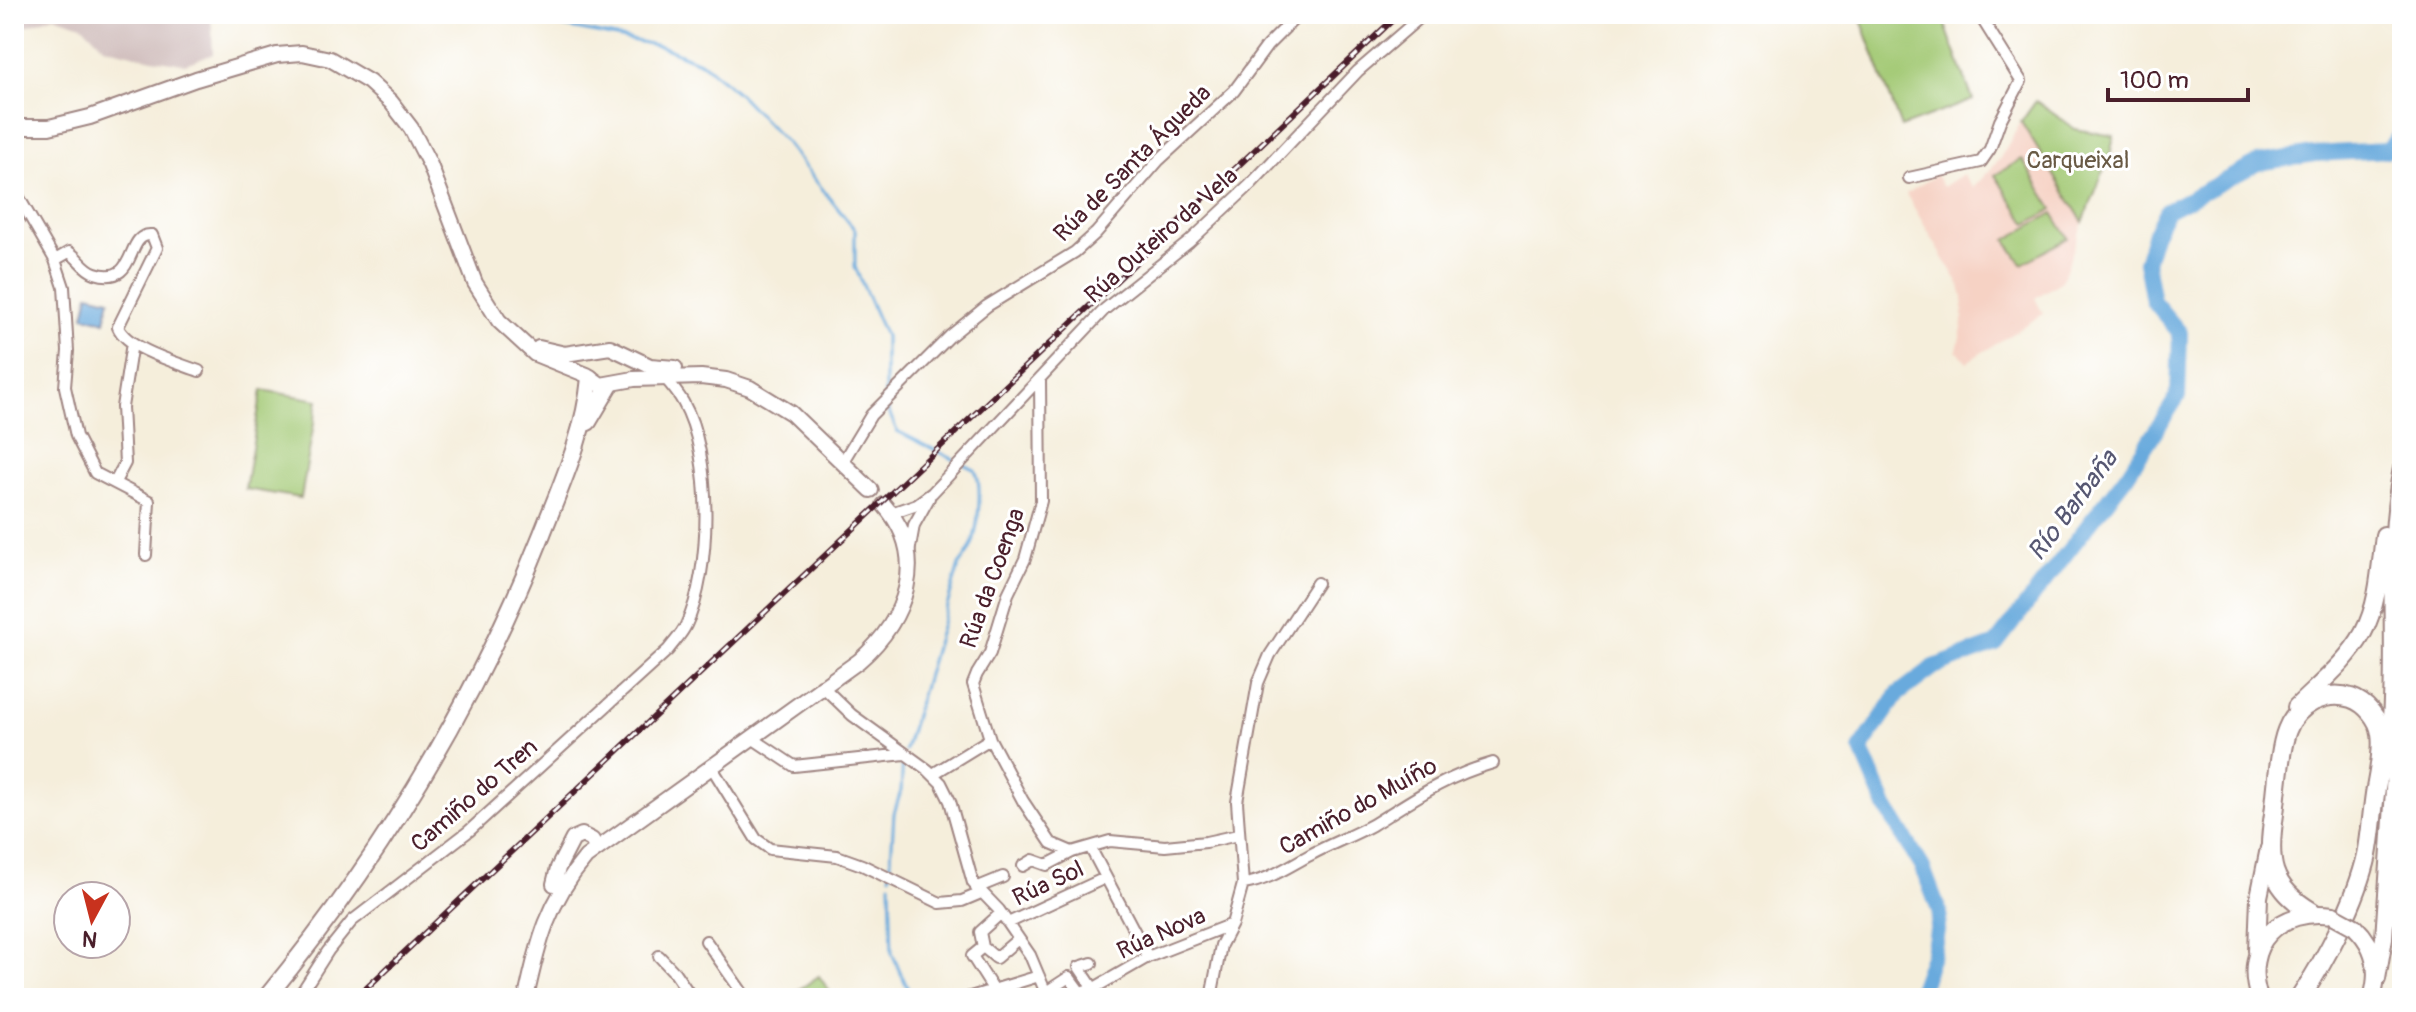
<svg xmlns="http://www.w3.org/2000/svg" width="2416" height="1012" viewBox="0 0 2416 1012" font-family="Pangolin,sans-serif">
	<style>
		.built { fill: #f6d2c4 }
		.industrial { fill: #d1bfbe }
		.green { fill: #a3c974; stroke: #767450; stroke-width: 2 }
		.water { fill: #69aadd; stroke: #5a6484; stroke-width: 2 }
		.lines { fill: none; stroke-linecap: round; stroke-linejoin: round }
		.stream { stroke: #69aadd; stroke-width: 3 }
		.river { stroke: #69aadd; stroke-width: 16 }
		.street-casing { stroke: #a08683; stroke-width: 14 }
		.secondary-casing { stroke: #a08683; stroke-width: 18 }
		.primary-casing { stroke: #a08683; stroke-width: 20 }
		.highway-casing { stroke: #a08683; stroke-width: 22 }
		.street { stroke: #fff; stroke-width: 10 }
		.secondary { stroke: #fff; stroke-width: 14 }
		.primary { stroke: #fff; stroke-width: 16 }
		.highway { stroke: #fff; stroke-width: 18 }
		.rail-casing { stroke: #4a1f2b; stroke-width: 6 }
		.rail { stroke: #fff; stroke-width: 3; stroke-dasharray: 9; stroke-linecap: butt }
		.primary-bridge-casing { stroke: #a08683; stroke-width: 20; stroke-linecap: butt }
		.primary-bridge { stroke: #fff; stroke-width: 16 }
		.labels { text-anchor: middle; stroke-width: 6; stroke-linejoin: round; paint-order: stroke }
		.park-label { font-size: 24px; fill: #695a45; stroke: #fff }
		.street-label { font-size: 24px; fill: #4a1f2b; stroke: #fff }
		.water-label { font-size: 26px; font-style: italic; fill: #565772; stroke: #fff }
	</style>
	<rect width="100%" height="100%" fill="#fff"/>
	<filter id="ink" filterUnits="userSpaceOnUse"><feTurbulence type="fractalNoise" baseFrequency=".0125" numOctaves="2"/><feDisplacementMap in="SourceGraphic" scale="16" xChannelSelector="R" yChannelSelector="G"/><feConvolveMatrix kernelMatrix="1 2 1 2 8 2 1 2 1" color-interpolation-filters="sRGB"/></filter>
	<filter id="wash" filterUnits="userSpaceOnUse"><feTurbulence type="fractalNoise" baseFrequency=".006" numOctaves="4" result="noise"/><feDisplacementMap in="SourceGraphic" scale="32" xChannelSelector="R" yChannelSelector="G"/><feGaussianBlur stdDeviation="1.8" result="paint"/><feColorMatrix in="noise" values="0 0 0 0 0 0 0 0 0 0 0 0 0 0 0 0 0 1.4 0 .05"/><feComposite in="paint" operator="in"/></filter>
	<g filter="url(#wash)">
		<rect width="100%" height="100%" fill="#f5eedb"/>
		<path class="built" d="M2021,122l62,100 -21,59 -27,17 8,16 -76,48 -10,-11 6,-29v-24l-3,-12 -54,-92 30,-19 7,12 20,-13 10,14 26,-28z"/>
		<path class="industrial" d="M14,14h197l2,40 -28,10 -33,-5 -48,-12 -22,-22 -28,-9 -40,15z"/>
		<path class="green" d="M1859,14h82l32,86 -72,27z
			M2036,101l39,28 39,7 -4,19 -27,67 -62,-100z
			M2022,159l31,50 -26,15 -32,-49z
			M2053,213l15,25 -46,26 -16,-24z
			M262,390l56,10 -17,98 -56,-9z
			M819,976l15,22h-47z"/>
		<path class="water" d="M89,294l21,5 -5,22 -21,-5z"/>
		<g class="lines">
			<path class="stream" d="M502,14l158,32 44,18 36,31 45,47 70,88v37l30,69v62
				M886,405l11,26 78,39c8,16 3,55 -2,72 -3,9 -8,16 -14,23l-54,185
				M890,876l4,-63 7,-22 2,-34
				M890,883l2,70 20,45"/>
			<path class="river" d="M1917,998l16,-45 7,-40 -17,-45 -37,-61 -25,-59 37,-54 36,-27 62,-23 131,-169 51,-79 2,-63 -27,-32 -7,-39 8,-27 12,-24 92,-48 56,-9 73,-4 15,-16"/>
		</g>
	</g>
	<g filter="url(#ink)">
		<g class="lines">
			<defs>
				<path id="street" d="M1909,178l72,-16 9,-13 10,-28 21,-40 -42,-67
					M14,189l41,71 9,27 4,64 -3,36 11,49 19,37 54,28 -3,54
					M55,260l14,-8c10,6 14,17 26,21 44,14 29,-41 57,-38l5,13 -39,79c9,22 60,36 81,44
					M1040,379l1,122 -16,58 -17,35 -18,59 -13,21 -4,10 17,55 33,62 28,42 21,9 38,-11 55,5 41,-4 32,-7
					M845,458l26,-43 79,-79 37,-30 88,-54 21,-19 63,-73 75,-69 33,-45 32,-32
					M115,482l10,-19 -3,-56 10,-64
					M891,513l26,-9 15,-11 173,-184 84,-67 61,-57 108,-114 66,-57
					M909,553l5,-28 15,-27
					M821,685l31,30 76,55 13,13 9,18 23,82 26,27 31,45 18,43
					M752,738l42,28 111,-12
					M711,766l45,73 14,10 67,7 25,9 78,38 22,-2 19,-8
					M933,774l57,-35
					M1090,847l58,110
					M1023,866l10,-6 14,5 25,-13
					M1243,884c25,-3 46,-18 67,-29 20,-11 42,-19 62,-30 42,-26 72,-48 121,-62
					M976,888l27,-11
					M1008,923l97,-45
					M706,941l40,57
					M983,947l13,11 22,-19
					M659,956l16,17 17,25
					M1092,963l-13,4 14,21
					M993,989l-21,-33 11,-9 -3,-15 21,-19
					M298,998l30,-47 24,-30 117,-90 199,-181c6,-8 14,-16 18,-25 26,-53 27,-171 -3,-223 -5,-9 -12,-17 -19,-25
					M967,998l72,-22
					M1037,998l32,-21 11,15 -4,1
					M1062,998l34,-11 52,-30 84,-33
					M1211,998l10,-53 11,-21 11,-40 -6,-82 21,-119 12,-28 47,-72"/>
				<path id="secondary" d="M14,127h35l41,-10 106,-38 81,-24 25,-2 28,6 39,23 22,20 20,26 19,37 45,118 24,38 36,33 52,21 14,10 33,-6 67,-2 25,3 24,8 41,25 80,77
					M539,348l26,6 45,-7 40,19 25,2
					M554,884l4,-16 15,-29 9,-4 10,5 2,4
					M526,998c12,-56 22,-96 60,-141l273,-196c47,-41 71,-104 25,-156"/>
				<path id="primary" d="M588,422l22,-37
					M2296,707c23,-23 51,-45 67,-74 16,-30 17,-66 21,-98
					M2387,757c14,-96 -4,-193 15,-289
					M2355,927c21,20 25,45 17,71
					M2257,951l2,-54 10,-49
					M2377,979l7,-41 13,-192
					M266,998c115,-140 209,-295 276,-464 20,-51 43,-101 48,-156
					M2259,998c-18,-54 21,-91 74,-83"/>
				<path id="highway" d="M2300,998c26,-39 57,-98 67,-143 4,-20 5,-41 8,-61 3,-18 9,-42 6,-60 -2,-15 -15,-31 -30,-36 -25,-8 -54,6 -64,32 -8,20 -10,61 -13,84 -7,47 -5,73 38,98"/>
			</defs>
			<use href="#street" class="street-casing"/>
			<use href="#secondary" class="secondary-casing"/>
			<use href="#primary" class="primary-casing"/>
			<use href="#highway" class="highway-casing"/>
			<use href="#street" class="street"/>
			<use href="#secondary" class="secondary"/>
			<use href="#primary" class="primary"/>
			<use href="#highway" class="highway"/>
			<defs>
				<path id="rail" d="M356,998l1043,-984"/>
			</defs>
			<use href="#rail" class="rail-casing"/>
			<use href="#rail" class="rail"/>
			<defs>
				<path id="primary-bridge" d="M2333,915l22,12"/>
			</defs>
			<use href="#primary-bridge" class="primary-bridge-casing"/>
			<use href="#primary-bridge" class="primary-bridge"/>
		</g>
	</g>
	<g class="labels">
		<g class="park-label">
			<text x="2078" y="168">Carqueixal</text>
		</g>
		<g class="street-label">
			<text transform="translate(1132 163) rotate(-45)" y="8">Rúa de Santa Águeda</text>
			<text transform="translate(1161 235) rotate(-41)" y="8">Rúa Outeiro da Vela</text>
			<text transform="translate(992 578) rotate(-70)" y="8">Rúa da Coenga</text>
			<text transform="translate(474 795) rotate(-41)" y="8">Camiño do Tren</text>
			<text transform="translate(1358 806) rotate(-29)" y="8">Camiño do Muíño</text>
			<text transform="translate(1048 883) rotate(-25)" y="8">Rúa Sol</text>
			<text transform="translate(1161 933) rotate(-24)" y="8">Rúa Nova</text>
		</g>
		<g class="water-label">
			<text transform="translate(2072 505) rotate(-53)" y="9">Río Barbaña</text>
		</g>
	</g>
	<rect width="2416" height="1012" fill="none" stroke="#fff" stroke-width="48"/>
	<g transform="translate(92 920) rotate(187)"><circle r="38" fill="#ffffff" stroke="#b7a5aa" stroke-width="2"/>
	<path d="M0-6L14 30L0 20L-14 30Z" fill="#c8321e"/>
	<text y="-12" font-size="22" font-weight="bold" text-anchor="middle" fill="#4a1f2b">N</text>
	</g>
	<path d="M2108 88v12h140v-12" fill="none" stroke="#4a1f2b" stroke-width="4"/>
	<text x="2120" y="88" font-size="24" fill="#4a1f2b" stroke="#ffffff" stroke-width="6" paint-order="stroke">100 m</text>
</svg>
